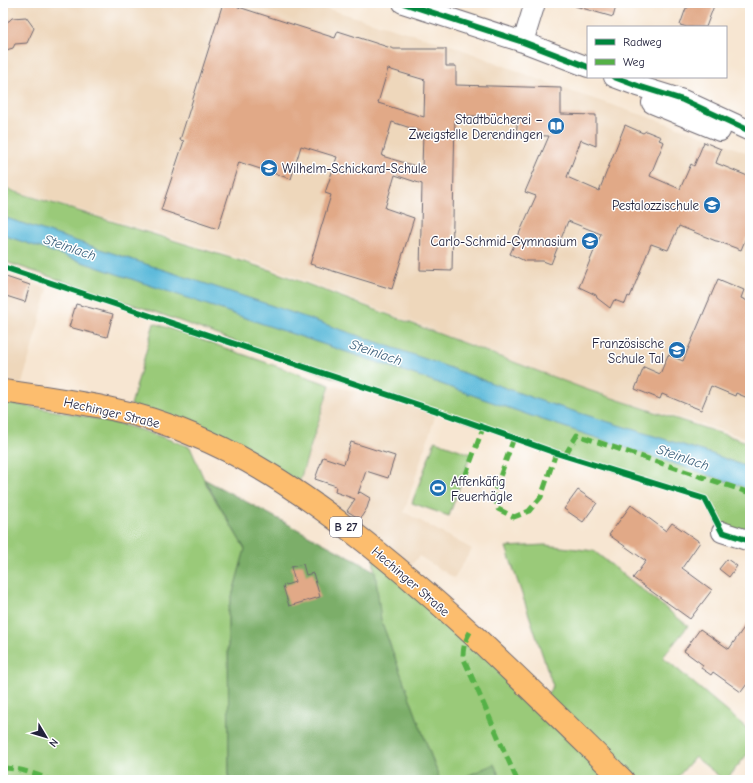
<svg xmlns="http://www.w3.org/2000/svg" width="753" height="783" viewBox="0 0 753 783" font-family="'Comic Neue',sans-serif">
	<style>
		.built { fill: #eed7bb }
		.green { fill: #9aca79; stroke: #5e765a }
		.forest { fill: #7bae69; stroke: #4e6852 }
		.water { fill: #5cbada; stroke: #3f6e8a }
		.building { fill: #e1a987; fill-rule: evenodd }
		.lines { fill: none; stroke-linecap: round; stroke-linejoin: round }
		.minor-casing { stroke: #6d6770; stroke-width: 22 }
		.major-casing { stroke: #6d6770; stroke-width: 24 }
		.minor { stroke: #fff; stroke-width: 20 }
		.major { stroke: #fcbd6e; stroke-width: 22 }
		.quiet { stroke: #55b146; stroke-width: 5; stroke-dasharray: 10 5; stroke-linecap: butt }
		.cycleway-casing { stroke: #fff; stroke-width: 8 }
		.cycleway { stroke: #00873e; stroke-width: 6 }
		.labels { text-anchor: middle; stroke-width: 3; stroke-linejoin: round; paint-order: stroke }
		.shield { fill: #fff; stroke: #646476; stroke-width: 1 }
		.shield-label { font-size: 12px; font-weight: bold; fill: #22223b }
		.poi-label { font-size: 13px; fill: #22223b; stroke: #fff; text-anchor: end }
		.street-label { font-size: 13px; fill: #22223b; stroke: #fff }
		.water-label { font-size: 14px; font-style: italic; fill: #395f7b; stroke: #fff }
	</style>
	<rect width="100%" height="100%" fill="#fff"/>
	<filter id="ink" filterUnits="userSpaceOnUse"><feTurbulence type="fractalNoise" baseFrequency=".025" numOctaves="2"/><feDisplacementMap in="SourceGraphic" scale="8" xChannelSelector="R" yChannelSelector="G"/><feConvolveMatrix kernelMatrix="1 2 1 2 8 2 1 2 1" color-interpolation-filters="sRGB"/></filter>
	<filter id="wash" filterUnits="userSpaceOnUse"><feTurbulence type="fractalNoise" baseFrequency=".012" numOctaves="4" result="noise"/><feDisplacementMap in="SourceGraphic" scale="16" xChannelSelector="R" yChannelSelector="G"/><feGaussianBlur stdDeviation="0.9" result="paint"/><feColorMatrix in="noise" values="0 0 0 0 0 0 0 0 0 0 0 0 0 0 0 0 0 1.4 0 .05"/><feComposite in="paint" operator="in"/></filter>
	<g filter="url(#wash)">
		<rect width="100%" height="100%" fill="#f7e6d2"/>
		<path class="built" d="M3,3h305l145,43 108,42 144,48 45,18v285l-165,-50 -315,-122 -267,-80z
			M3,274l45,15 -26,95 -19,-3z
			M330,385l107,26 -33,101 68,37 -18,29 -35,-22 -9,11 -111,-84z"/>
		<path class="green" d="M3,188l267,82 315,119 165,54v98l-28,-9 -17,-33 -149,-46 -119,-42 -105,-34 -177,-65 -152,-51z
			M154,323l176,62 -31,98 -168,-78z
			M3,402c40,7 81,13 120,23 23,6 45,14 67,22l17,39 38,63 -17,62 1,169h-226z
			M435,441l36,13 -22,62 -37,-13z
			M545,545l49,6 94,75 -25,31 87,74v20l-24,29h-2l-29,-23 -20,23h-174l-7,-15 -36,15h-18l-60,-162 -8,-71 170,154 11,-15 -47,-139z"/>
		<path class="forest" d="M204,479l171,92 6,49 59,160h-211l-1,-169 17,-62z
			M494,764l7,16h-43z"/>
		<path class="water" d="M3,217l264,87 167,58 110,40 168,52 38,14v21l-210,-70 -116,-41 -164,-55 -257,-88z"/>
		<g id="blocks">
			<path class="building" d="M223,3h3l109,35 3,-7 56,18h52v17h10v19l105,3v26l35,1v31l-15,-6 -14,37 32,14 26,-66 18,8 3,-2 15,6 -2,3 5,2 -14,34 30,13 11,-25 3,2 10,-24 17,7 -5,14 34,14v60l-4,1 -5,12 -24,-9h-1l-37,-15 -11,24 -17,-6 -21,53 -2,-1 -3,8 -11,-4 -4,8 -13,-10 -1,-3 -17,-8 22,-53 -33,-13 -17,43 -8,-3h-18l-15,-7 26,-58 -11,-4 24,-56 -33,-1 2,-19h-63l-3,155 -32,-1 2,-86 -27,-9 -10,33 29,10 -22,71 -82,-25 21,-69 -6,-2 12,-36 -36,-11 -10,33 -52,-17 -21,67 -57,-19 23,-69 -4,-1zM388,69l37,11 -1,37 -46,-14zM392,122l31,10 -1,36 -40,-12z
				M576,3h41l-4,14 -38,-11z
				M690,3h25l-9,24h-19l-7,-2 6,-17h2z
				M26,17l8,11 -7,15 -12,1 -2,4 -10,3v-29l6,-1 3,-3z
				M3,276l27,9 -5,17 -22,-7z
				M718,279l26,11 -3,8 9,4v97l-14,-6 -1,3 -24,-10 -10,24 -39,-16 -2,5 -25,-10 9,-22 16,7 8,-19 15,6z
				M76,304l37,10 -6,23 -38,-10z
				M351,442l44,14 -7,22 -22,-7 -8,23 2,-2 10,6 -3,10 -7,11 -13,-8 8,-12 -20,-7 1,-6 -21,-7 8,-22 21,7z
				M578,490l19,13 -14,19 -19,-13z
				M631,505l35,26 6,-8 28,19 -18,26 30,22 -22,29 -57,-41 13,-17 -37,-26z
				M727,559l10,7 -8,11 -10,-8z
				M303,564l3,11 7,-2 7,24 -31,9 -6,-20 12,-4 -4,-15z
				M750,619v61l-9,12 -28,-20 -2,3 -10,-7 2,-3 -19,-14 16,-22 29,20z"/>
		</g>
	</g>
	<g filter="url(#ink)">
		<use href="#blocks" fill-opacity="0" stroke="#6d6770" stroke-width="1"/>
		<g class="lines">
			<defs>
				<path id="minor" d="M403,3l120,39 65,25
					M523,42l12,-39
					M614,77l24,9 45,14 67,31
					M652,103l68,28
					M722,532l28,9"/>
				<path id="major" d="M3,391c35,5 70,10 104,17 30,6 59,15 86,27 56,22 110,59 158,96 97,74 184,163 272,249"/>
			</defs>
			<use href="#minor" class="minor-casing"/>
			<use href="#major" class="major-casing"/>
			<use href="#minor" class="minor"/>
			<use href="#major" class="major"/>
			<path class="quiet" d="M514,438l-20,55 4,16 16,8 15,-6 12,-14 15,-44
				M565,455l12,-20 173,58
				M464,473l2,1 17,-46
				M470,632c-5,9 -7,15 -7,25l54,123
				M3,768c16,0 33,6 47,12"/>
			<defs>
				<path id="cycleway" d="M403,3l120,39 65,25
					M614,77l24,9 45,14 67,31
					M3,267l434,144 119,42 149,46 17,33 28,9"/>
			</defs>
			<use href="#cycleway" class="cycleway-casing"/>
			<use href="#cycleway" class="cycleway"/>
		</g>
	</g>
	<defs>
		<symbol id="library-disc" viewBox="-11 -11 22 22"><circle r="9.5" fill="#1f6fb2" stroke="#fff"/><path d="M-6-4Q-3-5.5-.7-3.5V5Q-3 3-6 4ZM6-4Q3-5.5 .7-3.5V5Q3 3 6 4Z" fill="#fff"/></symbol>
		<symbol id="school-disc" viewBox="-11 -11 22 22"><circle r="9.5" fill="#1f6fb2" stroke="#fff"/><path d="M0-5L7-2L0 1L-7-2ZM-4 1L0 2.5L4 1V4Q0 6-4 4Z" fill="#fff"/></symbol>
		<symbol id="stadium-disc" viewBox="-11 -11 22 22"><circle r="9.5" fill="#1f6fb2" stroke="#fff"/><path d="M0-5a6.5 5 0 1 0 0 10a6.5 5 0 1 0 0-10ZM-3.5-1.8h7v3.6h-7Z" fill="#fff"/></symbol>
	</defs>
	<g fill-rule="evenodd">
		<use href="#library-disc" x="546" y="116" width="20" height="20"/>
		<use href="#school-disc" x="259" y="158" width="20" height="20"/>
		<use href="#school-disc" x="702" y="195" width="20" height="20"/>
		<use href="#school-disc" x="580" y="231" width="20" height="20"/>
		<use href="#school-disc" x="667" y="340" width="20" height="20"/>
		<use href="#stadium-disc" x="428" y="478" width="20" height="20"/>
	</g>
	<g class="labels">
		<rect class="shield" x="330" y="517" width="32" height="20" rx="3"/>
		<g class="shield-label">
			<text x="346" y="531">B 27</text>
		</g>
		<g class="poi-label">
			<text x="543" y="124">Stadtbücherei –<tspan x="543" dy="15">Zweigstelle Derendingen</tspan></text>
			<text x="282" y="173" text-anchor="start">Wilhelm-Schickard-Schule</text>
			<text x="699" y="210">Pestalozzischule</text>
			<text x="577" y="246">Carlo-Schmid-Gymnasium</text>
			<text x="664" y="348">Französische<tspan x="664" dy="15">Schule Tal</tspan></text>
			<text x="451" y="486" text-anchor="start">Affenkäfig<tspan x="451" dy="15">Feuerhägle</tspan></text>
		</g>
		<g class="street-label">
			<text transform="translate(112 412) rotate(13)" y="5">Hechinger Straße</text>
			<text transform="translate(411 581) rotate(41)" y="5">Hechinger Straße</text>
		</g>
		<g class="water-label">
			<text transform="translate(70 247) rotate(19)" y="5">Steinlach</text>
			<text transform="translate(376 352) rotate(19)" y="5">Steinlach</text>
			<text transform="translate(683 457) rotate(19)" y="5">Steinlach</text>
		</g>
	</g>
	<rect width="753" height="783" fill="none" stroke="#fff" stroke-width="16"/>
	<rect x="587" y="26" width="140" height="52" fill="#ffffff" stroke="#a7a7b1"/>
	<rect x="595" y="39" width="20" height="6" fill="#00873e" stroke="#a7a7b1"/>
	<text x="623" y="46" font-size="12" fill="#22223b">Radweg</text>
	<rect x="595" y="59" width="20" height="6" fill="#55b146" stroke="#a7a7b1"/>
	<text x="623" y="66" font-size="12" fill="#22223b">Weg</text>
	<g transform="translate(46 737) rotate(128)" stroke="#ffffff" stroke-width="3" paint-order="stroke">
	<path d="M0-3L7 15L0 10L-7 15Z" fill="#22223b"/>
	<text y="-6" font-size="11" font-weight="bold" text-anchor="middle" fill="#22223b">N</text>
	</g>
</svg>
